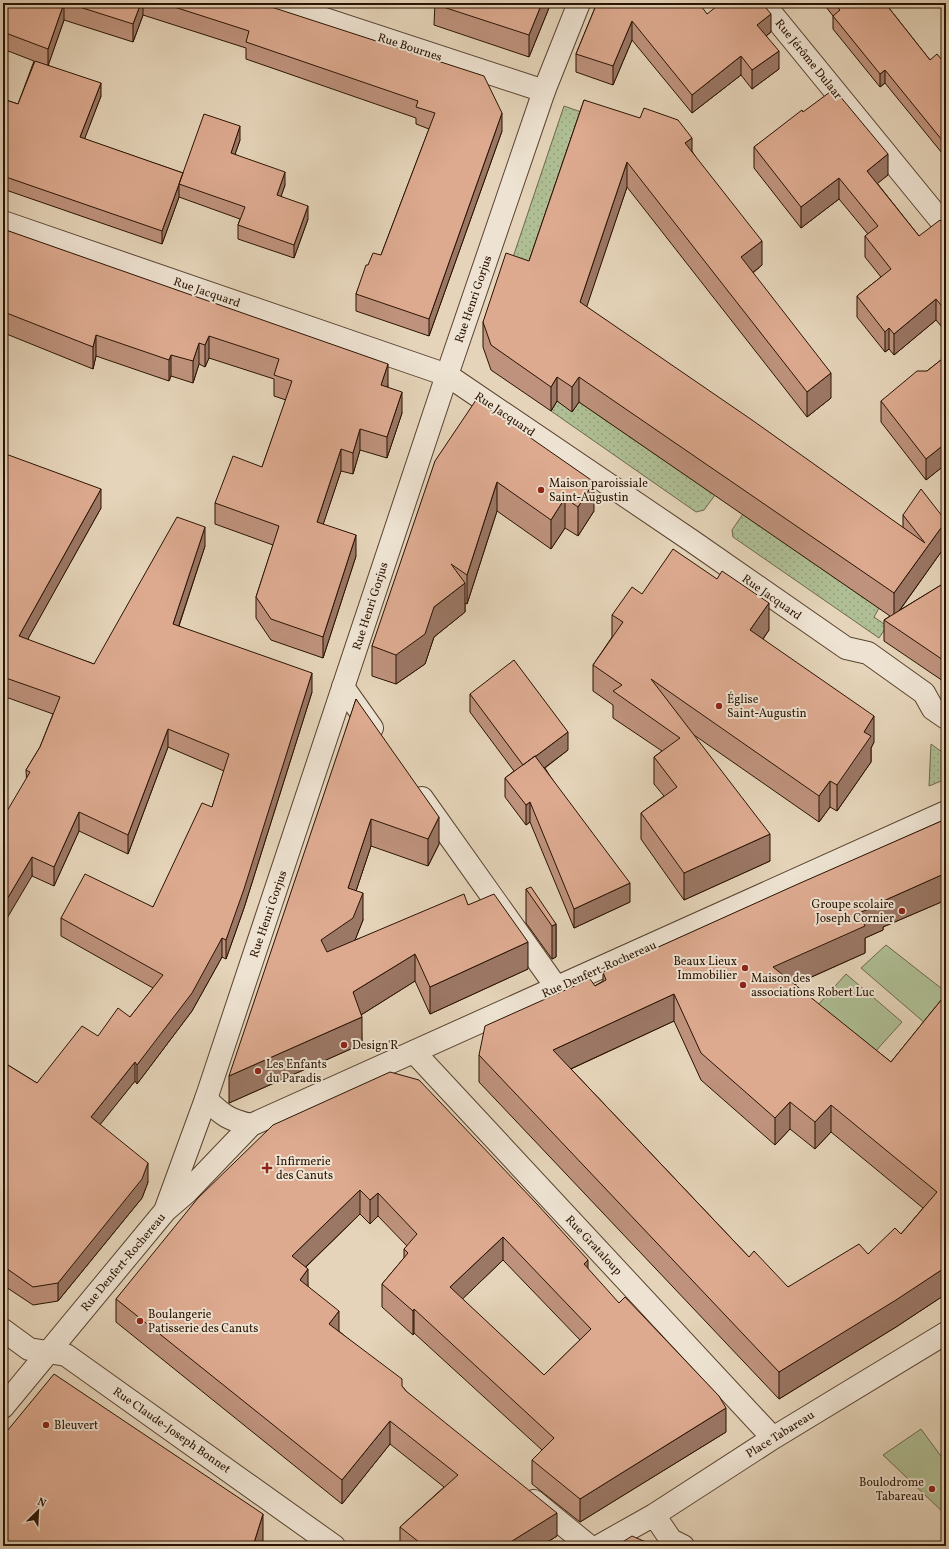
<svg xmlns="http://www.w3.org/2000/svg" width="949" height="1549" viewBox="0 0 949 1549" font-family="Vollkorn,serif">
	<style>
		.grass { fill: url(#grass-dots); stroke: #6c684b }
		.pitch { fill: #afbe94; stroke: #6c684b }
		.lines { fill: none; stroke-linecap: round; stroke-linejoin: round }
		.pedestrian-casing { stroke: #594330; stroke-width: 24 }
		.minor-casing { stroke: #594330; stroke-width: 24 }
		.tertiary-casing { stroke: #594330; stroke-width: 24 }
		.pedestrian { stroke: #eee3d2; stroke-width: 22 }
		.minor { stroke: #eee3d2; stroke-width: 22 }
		.tertiary { stroke: #eee3d2; stroke-width: 22 }
		.wall { fill: #be927c; stroke: #2a1302; fill-rule: evenodd }
		.shaded-wall { fill: #9b7765; stroke: #2a1302 }
		.building { fill: #ddaa90; stroke: #2a1302; fill-rule: evenodd }
		.poi-dot { fill: #8f2418; stroke: #eee3d2; stroke-width: 1.5 }
		.labels { text-anchor: middle; stroke-width: 4; stroke-linejoin: round; paint-order: stroke }
		.street-label { font-size: 12px; fill: #2a1302; stroke: #eee3d2 }
		.poi-label { font-size: 12px; fill: #2a1302; stroke: #eee3d2; text-anchor: start }
	</style>
	<defs>
		<pattern id="grass-dots" width="8" height="8" patternUnits="userSpaceOnUse"><rect width="8" height="8" fill="#afbe94"/><path d="M2 2h.1M6 6h.1" fill="none" stroke="#97a27e" stroke-width="1.8" stroke-linecap="round"/></pattern>
	</defs>
	<rect width="100%" height="100%" fill="#e5d4b9"/>
	<filter id="stains"><feTurbulence type="fractalNoise" baseFrequency=".005" numOctaves="4"/><feColorMatrix values="0 0 0 0 .2 0 0 0 0 .09 0 0 0 0 .02 0 0 0 .5 -.17"/></filter>
	<radialGradient id="worn" r=".72"><stop offset=".6" stop-color="#630" stop-opacity="0"/><stop offset="1" stop-color="#630" stop-opacity=".3"/></radialGradient>
	<path class="grass" d="M564,106l23,8 -58,172 -23,-8z
		M557,401l15,10 7,-9 136,93 -11,15 -8,2 -145,-101z
		M743,514l136,94 -5,9 13,9 -8,12 -146,-101 -1,-7z
		M931,744l15,11v24l-17,7z"/>
	<path class="pitch" d="M886,945l60,47v5l-20,27 -65,-56z
		M846,974l56,48 -29,32 -55,-49z
		M921,1429l25,34v52l-63,-60z"/>
	<g class="lines">
		<defs>
			<path id="pedestrian" d="M343,687l29,41
				M422,798l135,190
				M534,1501l55,45"/>
			<path id="minor" d="M276,3l268,88
				M763,3l183,224
				M3,222l444,153 245,166 154,107 22,5 56,40 9,16 13,9
				M414,1052l359,386
				M206,1099c16,16 23,21 45,26
				M3,1330l26,19 37,6 268,191
				M654,1515l17,25 12,6
				M599,1546l55,-31 119,-77 173,-105"/>
			<path id="tertiary" d="M165,1211l41,-112 241,-724 97,-284 35,-88
				M3,1407l162,-196 21,-18 65,-68 695,-313"/>
		</defs>
		<use href="#pedestrian" class="pedestrian-casing"/>
		<use href="#minor" class="minor-casing"/>
		<use href="#tertiary" class="tertiary-casing"/>
		<use href="#pedestrian" class="pedestrian"/>
		<use href="#minor" class="minor"/>
		<use href="#tertiary" class="tertiary"/>
	</g>
	<path class="wall" d="M3,3h256l243,128 -73,205 -73,-25v-17l12,-29 13,-10 48,-126 -13,-5v-6l-170,-59v-11l-103,-33 -10,27 -69,-22 -16,45 53,31 -17,43 99,34 57,-33 -5,14 50,31 -4,11 27,23 -14,39 -56,-19v-14l2,-6 -61,-22 -17,47 -159,-55v-90l15,5 16,-43 -31,-12z
		M435,3h116l-22,54 -95,-32z
		M597,3l110,11 64,18 -5,4 13,33 -27,20 -11,-14 -49,38 -60,-73 -19,45 -37,-13v-18z
		M823,3h62l45,57 16,5v93l-61,-75 -5,4 -47,-58v-13z
		M584,100l108,51 70,114 -9,8 78,125 -24,19 -180,-230 -41,120 317,221v-13l43,30 -46,65 46,-28v101l-62,-42v-21l6,-4 -311,-214 -7,10 -15,-11 -6,10 -60,-41 -8,-23v-25l46,-61z
		M803,112l85,63 -11,8 42,53 27,-9v105l-10,-12 -42,35 -5,-6 -4,3 -28,-35v-21l24,-19 -16,-20v-21l3,-2 -29,-35 -38,29 -47,-60v-21z
		M3,229l385,156v2l14,26 -15,45 -27,-8 -7,24 -12,-3 -18,53 33,32 -33,102 -52,-18 -15,-22v-21l17,-52 -58,-21v-21l47,-36 24,-67 -12,-4v-17l-65,-21 -4,9 -6,-3 -6,19 -22,-7 -2,5 -73,-25 -3,13 -89,-36z
		M946,356v108l-20,16 -45,-58v-21l46,-30z
		M476,400l118,111 -16,25 -13,-8 -14,21 -54,-38 -30,93 -2,-1v9l-31,25 -9,27 -29,20 -24,-8v-30z
		M3,453l98,55 -74,132 67,24 111,-118 -26,80 133,66 -68,216 -18,51 -4,-2 -30,54 -55,73 -2,-3 -35,43 48,58 -6,16 -84,103 -25,4 -30,-20v-223l34,21 61,-47 32,-19 23,-29 -92,-52v-18l92,-11 59,-100 12,-36 -56,-24 -40,107 -49,-23 -25,55 -22,-10 -6,-106 14,-23 13,-33 -50,-18z
		M642,594l127,36 -6,9 111,103 -3,6v14l-34,49 -7,-4 -11,15 -125,-87 76,126 -86,39 -43,-61v-26l23,-17 -10,-12v-27l8,-6 -49,-33v-13l-20,-14v-26l19,-28v-22z
		M470,694l98,56 -23,18 85,134 -56,26 -44,-106 -4,3 -21,-28v-19l9,-7 -44,-59z
		M356,699l83,145 -11,22 -57,-20 -15,45 7,29 -8,20 113,-35 60,64 -98,45 -15,-33 -54,34 1,29 -133,59z
		M946,819v81l-63,27v3l-18,8v15l-71,32 97,77 55,-68v300l-50,33 -117,72 -300,-317v-27l124,-74v-9zM674,1021l27,59 74,65 15,-16 25,20 16,-17 92,76 -22,26 -33,20 -80,33 -39,-30 -178,-188z
		M526,889l30,35v33l-4,2 -26,-36z
		M273,1125l315,144 138,163 -146,90 -48,-38v-24l10,-10 -128,-117 -1,2 -31,-28v-23l22,-26v-9l3,-3 -29,-30 -8,8 -10,-10 -54,53 2,19 31,45 63,55 4,5 151,145 -16,10h-141v-19l44,-40 -54,-43 -48,60 -226,-182v-23zM503,1260l77,80 -36,35 -82,-76z"/>
	<path class="shaded-wall" d="M64,3v17l-16,46v-17z
		M141,3h2v12l-10,27v-18z
		M542,3h9l-22,54v-22z
		M771,14v18l-14,11v-18z
		M632,21v19l-19,45v-19z
		M779,51v18l-27,20v-19z
		M741,56v19l-49,38v-18z
		M885,70v13l-5,4v-13z
		M101,83v13l-21,55v-14z
		M502,113v18l-73,205v-17z
		M240,126v14l-9,26v-13z
		M692,138v25l-7,-20z
		M888,154v21l-21,17v-21z
		M627,162v25l-47,140v-25z
		M285,172v13l-8,23v-13z
		M839,178v21l-38,29v-21z
		M179,184v13l-17,47v-13z
		M308,206v13l-14,39v-13z
		M762,241v24l-21,17v-25z
		M936,299v21l-42,35v-21z
		M4,312v21l-1,3v-22z
		M889,328v21l-4,3v-20z
		M96,335v21l-3,13v-22z
		M209,336v22l-4,9v-22z
		M199,343v21l-6,19v-22z
		M171,355v21l-2,5v-21z
		M388,364v21l-7,21v-21z
		M831,373v25l-24,19v-25z
		M557,377v24l-6,10v-24z
		M579,377v25l-7,10v-25z
		M402,392v21l-15,45v-21z
		M360,429v21l-7,24v-21z
		M946,443v21l-20,16v-21z
		M341,449v22l-24,72v-21z
		M497,482v29l-30,93v-29z
		M594,482v29l-16,25v-29z
		M101,489v19l-82,147v-19z
		M565,498v30l-14,21v-29z
		M946,521v24l-52,73v-25z
		M205,527v19l-32,97v-19z
		M356,535v21l-33,102v-21z
		M465,583v29l-31,25 -9,27 -29,20v-29l38,-48z
		M769,603v27l-19,27v-27z
		M312,673v19l-68,216 -18,51v-19z
		M874,716v26l-3,6v14l-34,49v-26l27,-53z
		M168,729v18l-40,107v-19z
		M568,732v18l-45,34v-18z
		M830,781v26l-11,15v-26z
		M530,802v20l-4,3v-20z
		M79,812v19l-25,55v-19z
		M439,817v27l-11,22v-27z
		M371,819v27l-23,69v-27z
		M770,834v27l-86,39v-27z
		M32,857v19l-29,49v-19z
		M946,873v27l-63,27v3l-18,8v15l-92,41v-27l86,-54 22,-11z
		M630,883v19l-56,26v-19z
		M363,893v27l-10,25 -32,22v-27z
		M556,924v33l-4,2v-33z
		M222,938v19l-30,54 -55,73v-19z
		M528,942v27l-98,45v-27z
		M415,954v27l-62,39v-28z
		M674,994v27l-121,56v-27z
		M362,1017v27l-133,59v-27z
		M135,1062v19l-44,55v-19z
		M790,1102v27l-15,16v-27z
		M831,1105v27l-16,17v-27z
		M148,1163v19l-6,16 -84,103v-18z
		M360,1190v24l-68,66v-24z
		M378,1193v23l-8,8v-24z
		M503,1237v23l-53,51v-24z
		M588,1260v24l-4,-20z
		M946,1267v27l-50,33 -117,72v-27z
		M308,1269v24l-8,-13z
		M414,1309v24l-1,2v-24z
		M339,1311v23l-10,-10z
		M726,1408v24l-146,90v-23z
		M390,1421v23l-48,60v-24z
		M557,1513v23l-16,10h-37z
		M263,1514v27l-2,5h-8z"/>
	<path class="building" d="M3,3h61l-16,46 -45,-17z
		M67,3h74l-8,21z
		M162,3h97l225,73 18,37 -73,206 -73,-25 10,-29h2l5,-12 8,2 54,-142 -19,-6 2,-6 -172,-59 3,-11z
		M435,3h107l-13,32 -95,-31z
		M597,3h102l8,11 14,-11h41l9,11 -14,11 22,26 -27,19 -11,-14 -49,39 -60,-74 -19,45 -37,-12z
		M834,3h51l45,57 7,-6 9,11v80l-61,-75 -5,4 -47,-58 7,-6z
		M35,61l66,22 -21,54 103,36 -21,58 -159,-55v-77l15,5z
		M834,89l54,65 -21,17 52,65 21,-16 6,7v84l-10,-12 -42,35 -5,-6 -4,4 -28,-36 34,-27 -26,-33 13,-10 -39,-48 -38,29 -47,-60 48,-37 1,2z
		M584,100l56,18 4,-10 34,12 14,18 -7,5 77,98 -21,16 90,116 -24,19 -180,-230 -47,140 172,118 173,123 -22,-28 18,-26 25,32 -52,72 -315,-216 -7,10 -15,-10 -6,10 -60,-42 -8,-23 23,-69 23,8z
		M204,114l36,12 -9,27 54,19 -8,23 31,11 -14,39 -56,-20 7,-18 -66,-23z
		M3,229l385,135 -7,21 21,7 -15,45 -27,-8 -7,24 -12,-4 -24,73 39,13 -33,102 -52,-18 -15,-22 23,-71 -64,-23 18,-47 29,11 30,-86 -18,-6 5,-16 -70,-23 -4,9 -6,-2 -6,18 -22,-6 -2,5 -73,-25 -3,12 -89,-35 -1,2z
		M946,356v87l-20,16 -45,-58 36,-30h10z
		M476,400l118,82 -16,25 -13,-9 -14,22 -54,-38 -30,93 -16,-11 14,19 -31,24 -9,27 -29,21 -24,-9 63,-185z
		M3,453l98,36 -82,147 75,28 83,-147 28,10 -32,97 139,49 -68,216 -18,51 -4,-2 -30,55 -55,72 -2,-3 -44,55 57,46 -6,16 -84,104 -25,4 -30,-21v-204l34,21 45,-57 16,10 20,-28 12,9 33,-42 -102,-57 24,-44 68,33 49,-104 10,4 17,-53 -61,-25 -40,106 -49,-23 -25,55 -22,-10 -29,49v-88l27,-46 -4,-2 14,-23 20,-50 -57,-20z
		M673,549l44,30 5,-8 47,32 -19,27 124,86 -10,16 7,4 -34,49 -7,-4 -11,15 -168,-117 119,155 -86,39 -43,-60 36,-26 -23,-30 26,-19 -67,-47 9,-6 -29,-20 30,-43 -11,-7 20,-28 10,7z
		M946,582v80l-62,-42z
		M514,660l54,72 -32,24h-1l-12,9 -53,-71z
		M356,699l83,118 -11,22 -57,-20 -23,69 15,5 -10,25 -32,22 6,12 137,-58 4,11 26,-11 34,48 -98,45 -15,-33 -62,38 9,25 -133,59z
		M535,756l95,127 -56,26 -44,-107 -4,3 -21,-27z
		M946,819v54l-65,29 2,1 -24,10 6,13 -92,41 118,95 55,-68v273l-50,33 -117,72 -300,-317 6,-29 105,-47 5,7 11,-6 -3,-8 195,-88zM674,994l27,59 74,65 15,-16 25,20 16,-17 106,87 -36,42 -6,-6 -27,26 -9,-10 -71,43 -34,-36 -5,6 -196,-207z
		M531,887l25,37 -4,2 -26,-37z
		M390,1072l29,8 118,124 51,56 -4,4 35,39 6,-6 94,99 7,12 -146,91 -48,-39 22,-22 -140,-129 -1,2 -31,-27 26,-31 -4,-4 13,-15 -39,-41 -8,7 -10,-10 -68,66 16,13 -8,11 39,31 -10,13 73,55v7l4,5 151,122 -53,33h-80l-24,-19 58,-52 -68,-54 -48,59 -226,-181 82,-101 75,-73zM503,1237l88,92 -47,46 -94,-88z
		M54,1374l209,140 -10,32h-250v-110z
		M632,1536l23,10h-39z
		M307,1544l4,2h-4z"/>
	<g class="poi-dot">
		<circle cx="541" cy="490" r="4"/>
		<circle cx="719" cy="706" r="4"/>
		<circle cx="902" cy="911" r="4"/>
		<circle cx="745" cy="968" r="4"/>
		<circle cx="743" cy="985" r="4"/>
		<circle cx="344" cy="1045" r="4"/>
		<circle cx="258" cy="1071" r="4"/>
		<path d="M265 1162h4v4h4v4h-4v4h-4v-4h-4v-4h4z"/>
		<circle cx="140" cy="1321" r="4"/>
		<circle cx="46" cy="1425" r="4"/>
		<circle cx="932" cy="1489" r="4"/>
	</g>
	<g class="labels">
		<g class="street-label">
			<text transform="translate(410 47) rotate(18)" y="4">Rue Bournes</text>
			<text transform="translate(809 59) rotate(51)" y="4">Rue Jérôme Dulaar</text>
			<text transform="translate(207 292) rotate(19)" y="4">Rue Jacquard</text>
			<text transform="translate(473 299) rotate(-71)" y="4">Rue Henri Gorjus</text>
			<text transform="translate(505 414) rotate(34)" y="4">Rue Jacquard</text>
			<text transform="translate(772 597) rotate(35)" y="4">Rue Jacquard</text>
			<text transform="translate(370 606) rotate(-72)" y="4">Rue Henri Gorjus</text>
			<text transform="translate(268 914) rotate(-71)" y="4">Rue Henri Gorjus</text>
			<text transform="translate(599 969) rotate(-24)" y="4">Rue Denfert-Rochereau</text>
			<text transform="translate(594 1245) rotate(47)" y="4">Rue Grataloup</text>
			<text transform="translate(123 1262) rotate(-50)" y="4">Rue Denfert-Rochereau</text>
			<text transform="translate(172 1430) rotate(35)" y="4">Rue Claude-Joseph Bonnet</text>
			<text transform="translate(780 1434) rotate(-32)" y="4">Place Tabareau</text>
		</g>
		<g class="poi-label">
			<text x="549" y="487">Maison paroissiale<tspan x="549" dy="14">Saint-Augustin</tspan></text>
			<text x="727" y="703">Église<tspan x="727" dy="14">Saint-Augustin</tspan></text>
			<text x="894" y="908" text-anchor="end">Groupe scolaire<tspan x="894" dy="14">Joseph Cornier</tspan></text>
			<text x="737" y="965" text-anchor="end">Beaux Lieux<tspan x="737" dy="14">Immobilier</tspan></text>
			<text x="751" y="982">Maison des<tspan x="751" dy="14">associations Robert Luc</tspan></text>
			<text x="352" y="1049">Design'R</text>
			<text x="266" y="1068">Les Enfants<tspan x="266" dy="14">du Paradis</tspan></text>
			<text x="276" y="1165">Infirmerie<tspan x="276" dy="14">des Canuts</tspan></text>
			<text x="148" y="1318">Boulangerie<tspan x="148" dy="14">Patisserie des Canuts</tspan></text>
			<text x="54" y="1429">Bleuvert</text>
			<text x="924" y="1486" text-anchor="end">Boulodrome<tspan x="924" dy="14">Tabareau</tspan></text>
		</g>
	</g>
	<rect width="949" height="1549" fill="none" stroke="#e5d4b9" stroke-width="16"/>
	<rect x="4" y="4" width="941" height="1541" fill="none" stroke="#2a1302" stroke-width="2"/>
	<rect x="8" y="8" width="933" height="1533" fill="none" stroke="#2a1302"/>
	<g transform="translate(38 1511) rotate(24)" stroke="#eee3d2" stroke-width="3" paint-order="stroke">
	<path d="M0-3L7 15L0 10L-7 15Z" fill="#2a1302"/>
	<text y="-6" font-size="11" font-weight="bold" text-anchor="middle" fill="#2a1302">N</text>
	</g>
	<rect width="100%" height="100%" filter="url(#stains)"/>
	<rect width="100%" height="100%" fill="url(#worn)"/>
</svg>
